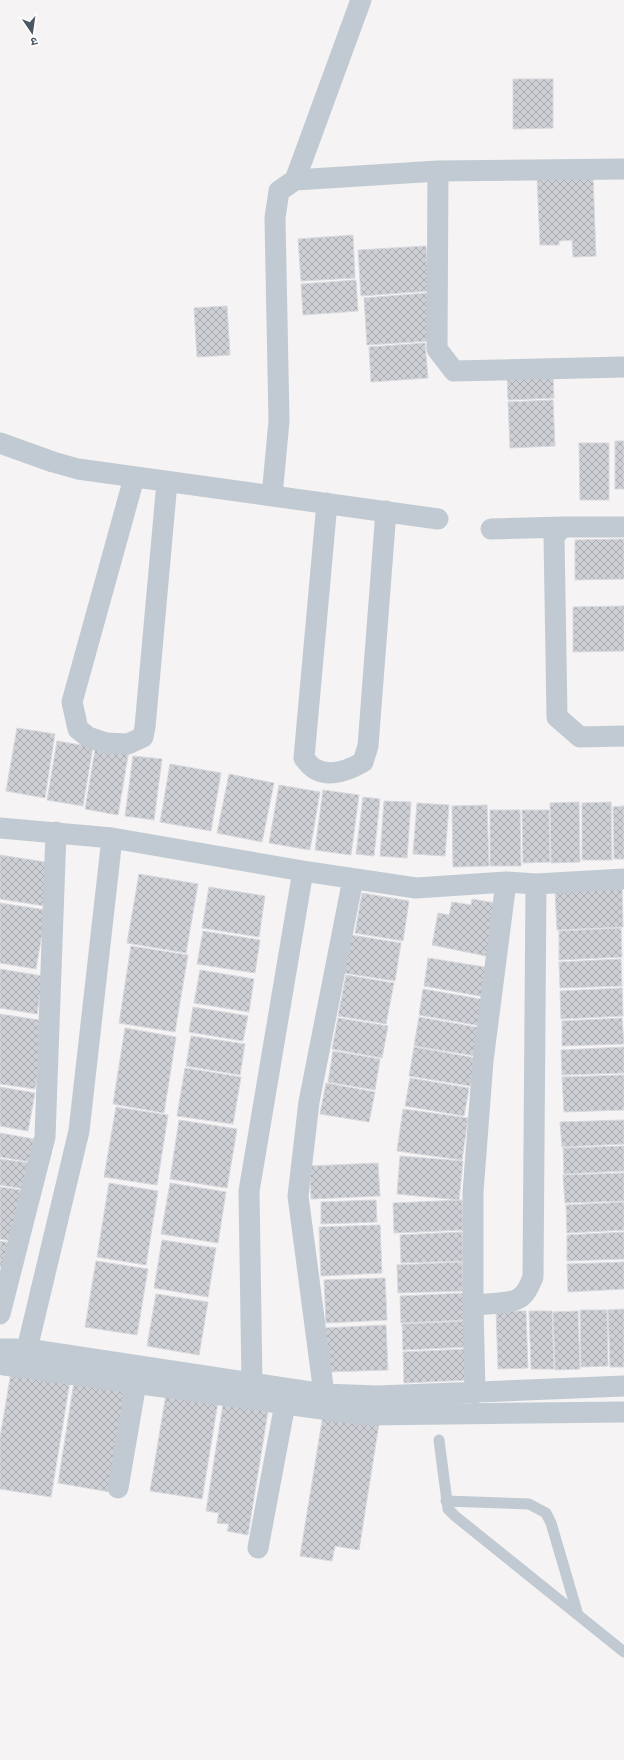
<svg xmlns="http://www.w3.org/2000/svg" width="624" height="1760" viewBox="0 0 624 1760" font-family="Raleway,'Noto Sans Devanagari',sans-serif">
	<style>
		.building { fill: url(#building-cross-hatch); stroke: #d7d9de }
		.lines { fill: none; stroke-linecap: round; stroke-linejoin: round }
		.lane { stroke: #c1cad2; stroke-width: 11 }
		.street { stroke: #c1cad2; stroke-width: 21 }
	</style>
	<defs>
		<pattern id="building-cross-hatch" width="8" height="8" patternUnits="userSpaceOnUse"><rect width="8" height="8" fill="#cdcfd5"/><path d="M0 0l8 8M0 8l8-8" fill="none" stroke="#a8abb0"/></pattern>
	</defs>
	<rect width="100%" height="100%" fill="#f5f3f3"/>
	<path class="building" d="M513,79h40v49l-40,1z
		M593,175l3,81 -23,1 -1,-17 -13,1v4h-19l-3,-68z
		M353,235l2,43 -54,3 -3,-42z
		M426,246l3,45 -68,5 -3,-46z
		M356,280l2,31 -55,4 -2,-31z
		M427,293l3,48 -63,4 -3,-47z
		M227,306l3,49 -33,2 -3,-49z
		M425,343l3,35 -57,4 -2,-35z
		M553,374l1,24 -46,2 -1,-25z
		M553,400l2,46 -45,2 -2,-46z
		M615,441h9v48h-9z
		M579,443h30v57h-29z
		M624,539v40l-49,1v-40z
		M624,606v45l-51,1v-45z
		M17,728l38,6 -10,64 -39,-7z
		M57,741l36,6 -10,59 -36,-6z
		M96,744l33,6 -11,65 -33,-6z
		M133,756l29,3 -8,61 -29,-4z
		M170,764l51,9 -10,58 -51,-9z
		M229,774l45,9 -12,59 -45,-9z
		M279,785l41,7 -10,58 -41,-7z
		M323,790l36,5 -8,60 -36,-5z
		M363,797l17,2 -6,57 -18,-2z
		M384,801l27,1 -4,56 -27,-2z
		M579,802l1,60 -29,1 -1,-60z
		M611,802l1,58h-30v-57z
		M417,803l32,2 -4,51 -32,-2z
		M487,805l2,61 -36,1 -1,-61z
		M624,806v53h-10l-1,-52z
		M490,810h30l1,56h-31z
		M522,810h27l1,52 -27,1z
		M0,855l52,8 -7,43 -45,-7z
		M139,874l59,10 -12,69 -59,-10z
		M209,887l56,9 -6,41 -57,-9z
		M622,888l1,39 -66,3 -2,-39z
		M362,893l47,8 -6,40 -48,-8z
		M472,899l29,5 -10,53 -59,-12 6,-32 11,2 3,-13 19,3z
		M0,903l46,7 -10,59 -36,-6z
		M621,928l1,29 -63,3v-29z
		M203,931l57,9 -5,33 -58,-9z
		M351,935l50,8 -6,38 -51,-8z
		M131,946l57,9 -13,77 -56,-9z
		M428,958l63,10 -6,29 -61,-11z
		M621,959l1,27 -62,2 -1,-26z
		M0,969l43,7 -6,38 -37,-6z
		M200,970l54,9 -5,33 -55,-9z
		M346,975l48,8 -8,41 -48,-8z
		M622,988l1,28 -62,3 -1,-28z
		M423,989l63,11 -5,26 -62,-11z
		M193,1007l55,9 -5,25 -54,-9z
		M0,1014l46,7 -11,68 -35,-5z
		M419,1017l62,11 -5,28 -62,-10z
		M338,1018l50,8 -6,32 -50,-9z
		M622,1018l2,26 -62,2v-25z
		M125,1028l51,9 -12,76 -51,-9z
		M191,1036l54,8 -5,31 -54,-9z
		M414,1047l62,11 -6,28 -61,-10z
		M624,1047v26l-62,2 -1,-25z
		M333,1051l47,8 -5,31 -47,-8z
		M185,1068l56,9 -8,47 -56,-8z
		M624,1075v35l-60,2 -2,-35z
		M410,1078l59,10 -5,28 -59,-10z
		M326,1083l49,9 -6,30 -49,-8z
		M0,1087l35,6 -7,38 -28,-5z
		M116,1107l52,8 -11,70 -53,-8z
		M403,1109l65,9 -6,42 -65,-9z
		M179,1120l58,9 -10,59 -57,-9z
		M624,1120v24l-62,3 -2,-25z
		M0,1133l34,6 -4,23 -30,-5z
		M624,1146v25l-60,3 -1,-26z
		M400,1156l63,5 -4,39 -62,-6z
		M0,1159l30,4 -5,26 -25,-4z
		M378,1163l2,33 -69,3 -1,-33z
		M624,1173v28l-59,2 -2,-28z
		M109,1183l49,8 -12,74 -49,-8z
		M170,1183l56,9 -8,51 -57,-9z
		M0,1187l21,3 -8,51 -13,-2z
		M376,1200l1,22 -56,2v-22z
		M462,1200l1,30 -69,3 -1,-30z
		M624,1202v28l-57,3 -1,-28z
		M380,1225l2,48 -61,3 -2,-49z
		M462,1232l1,29 -62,2 -1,-28z
		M624,1232v27l-57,2v-26z
		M162,1240l54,8 -8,49 -54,-9z
		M0,1241l10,2 -4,25 -6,-1z
		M96,1261l52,8 -11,66 -52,-8z
		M462,1262l1,29 -65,2 -1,-28z
		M624,1262v27l-56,3 -1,-28z
		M385,1278l2,42 -61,3 -2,-43z
		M466,1293l2,27 -67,3 -1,-27z
		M156,1294l52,8 -9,53 -52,-9z
		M624,1309v58h-14l-2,-57z
		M580,1310h27l1,56 -27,1z
		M496,1311h30l2,57 -30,1z
		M529,1311h23l2,58h-23z
		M578,1311l2,58 -25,1 -2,-58z
		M467,1321l1,26 -65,3 -1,-26z
		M386,1325l2,45 -62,2 -1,-44z
		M466,1349l2,31 -64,3 -1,-31z
		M11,1372l59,9 -19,116 -51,-8v-51z
		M74,1382l52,8 -16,102 -52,-9z
		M166,1394l52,8 -16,97 -52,-8z
		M224,1398l45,7 -21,130 -21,-4 2,-7 -12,-1 2,-10 -13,-2z
		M323,1415l56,9 -20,126 -24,-4 -3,15 -32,-5z"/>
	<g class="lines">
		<path class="lane" d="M439,1440l9,69 7,7 169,136
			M446,1501l83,3 17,9 5,10 27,92"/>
		<path class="street" d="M438,171l-1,178 17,22 170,-4
			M295,180l66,-180
			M0,443l53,19 25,7 360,50
			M134,478l-62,224 6,27 10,8 18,6 22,1 15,-7 2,-10 22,-245
			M272,496l7,-75 -4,-203 4,-27 16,-11 143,-9 186,-2
			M327,503l-23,255c3,4 7,9 11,11 16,9 34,1 48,-7l5,-16 18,-235
			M624,527h-61l-9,9 3,181 23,20 44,-1
			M491,529l72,-2
			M0,828l112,10 191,33 113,17 90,-6 30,2 88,-5
			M473,1305c11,-1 42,-1 49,-9 6,-5 8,-12 11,-19l3,-393
			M0,1314l45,-177 11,-305
			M0,1349h27l297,45 54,2 246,-10
			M27,1349l52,-218 33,-293
			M0,1363l4,2 361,50 259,-3
			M252,1383l-3,-192 54,-320
			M475,1393l-2,-88v-113l10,-131 23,-179
			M324,1394l-26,-198 11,-94 44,-223
			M118,1488l18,-105
			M258,1548l27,-144"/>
	</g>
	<g transform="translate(32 32) rotate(167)" stroke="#ffffff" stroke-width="3" paint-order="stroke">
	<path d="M0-3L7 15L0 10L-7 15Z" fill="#4a5661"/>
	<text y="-6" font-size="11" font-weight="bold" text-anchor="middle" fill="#4a5661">उ</text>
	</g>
</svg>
